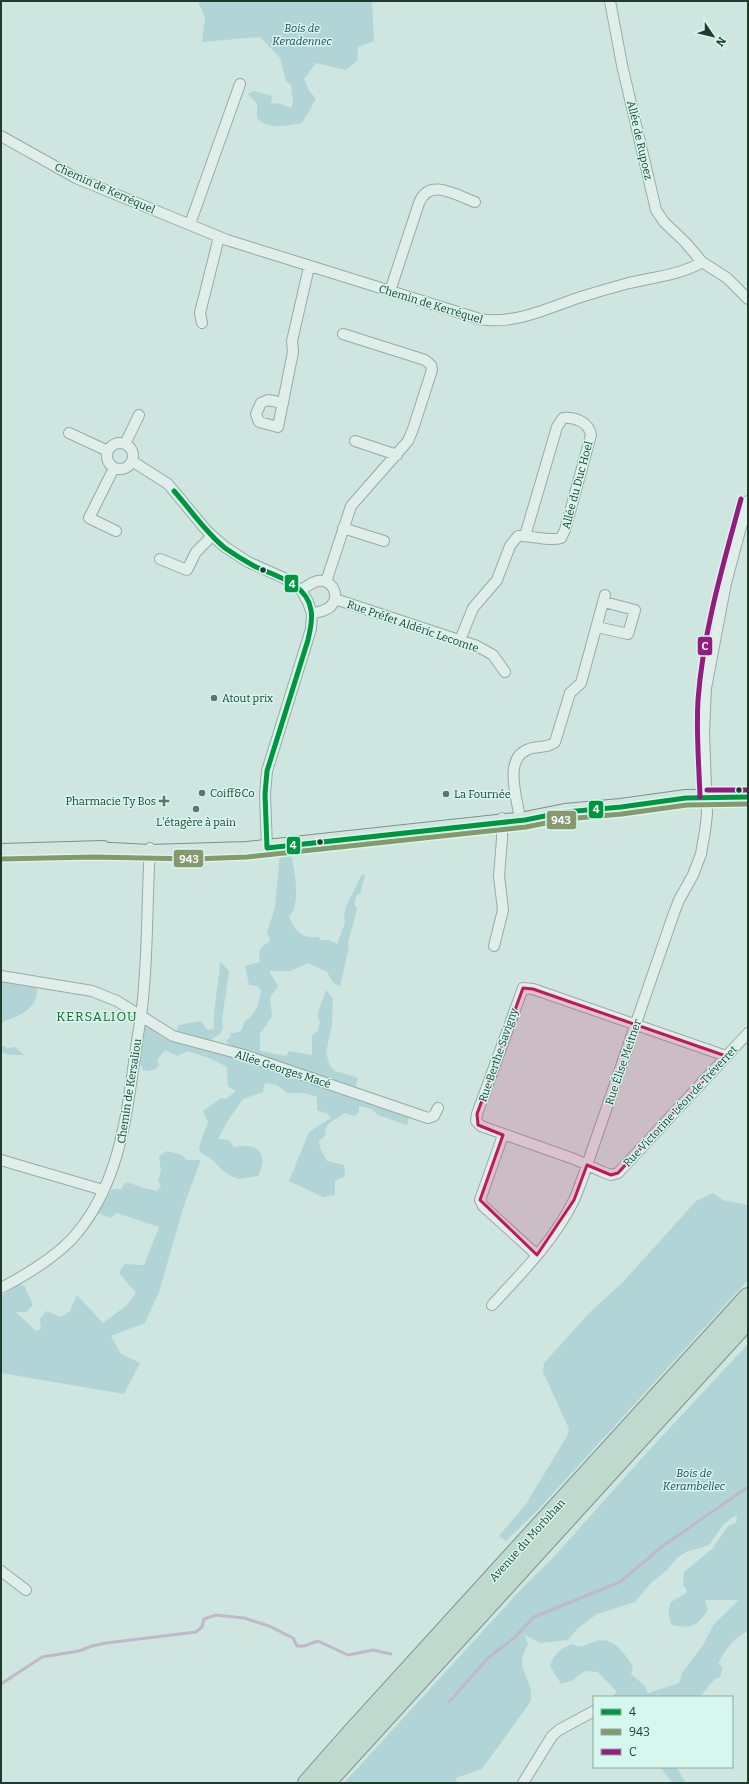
<svg xmlns="http://www.w3.org/2000/svg" width="749" height="1784" viewBox="0 0 749 1784" font-family="Bitter,serif">
	<style>
		.green { fill: #b1d5d6 }
		.lines { fill: none; stroke-linecap: round; stroke-linejoin: round }
		.stream { stroke: #c0b9cb; stroke-width: 3 }
		.street-casing { stroke: #97aba4; stroke-width: 12 }
		.primary-casing { stroke: #7e9089; stroke-width: 18 }
		.highway-casing { stroke: #7e9089; stroke-width: 20 }
		.street { stroke: #e0eee9; stroke-width: 10 }
		.primary { stroke: #d2e5df; stroke-width: 16 }
		.highway { stroke: #bfd9cf; stroke-width: 18 }
		.bus-1-casing { stroke: #d5f7ed; stroke-width: 8 }
		.bus-2-casing { stroke: #d5f7ed; stroke-width: 8 }
		.bus-3-casing { stroke: #d5f7ed; stroke-width: 8 }
		.bus-1 { stroke: #009640; stroke-width: 5 }
		.bus-2 { stroke: #88986d; stroke-width: 5 }
		.bus-3 { stroke: #951b81; stroke-width: 5 }
		.marked { fill: #c2185b; fill-opacity: 0.2; stroke: #c2185b; stroke-width: 3; stroke-linejoin: round }
		.bus-dot { fill: #1e3b2c; stroke: #d5f7ed; stroke-width: 1.5 }
		.poi-dot { fill: #5c766b; stroke: #d5f7ed; stroke-width: 1.5 }
		.labels { text-anchor: middle; stroke-width: 3; stroke-linejoin: round; paint-order: stroke }
		.park-label { font-size: 11px; font-style: italic; fill: #244b58; stroke: #d5f7ed }
		.street-label { font-size: 11px; fill: #1e3b2c; stroke: #d5f7ed }
		.poi-label { font-size: 11px; fill: #1e3b2c; stroke: #d5f7ed; text-anchor: start }
		.quarter-label { font-size: 13px; letter-spacing: 1px; fill: #1d682c; stroke: #d5f7ed }
		.line-badge { stroke: #d5f7ed; stroke-width: 1.5 }
		.badge-label { font-size: 11px; text-anchor: middle; font-weight: bold; fill: #fff }
	</style>
	<rect width="100%" height="100%" fill="#cfe5df"/>
	<path class="green" d="M198,1h174l2,40 -16,6 -1,14 -11,9 -30,-7 -12,16 5,11 7,9 -14,24c-15,2 -33,8 -45,-5v-14l-9,-10 6,-3 18,5 -1,8 7,-1 13,5 2,-6 -2,-17 -5,-4 -6,-23 -20,-21 -58,5 3,-24z
		M280,853h11c3,18 11,49 -2,64 6,14 13,22 29,20l3,3h8l8,4 8,-21 -1,-10 5,-13 13,-26 3,1 -5,19 -3,1 -3,9 3,5 -9,34 1,4 -9,39 -7,-3 -6,-11 -19,-9 -18,8h-21l9,15 -8,12 2,18 -12,18v17l26,5 3,-5 23,4v-20l6,-4 2,-9 -3,-7 9,-25 7,8 -1,26 -6,29 4,13 5,5 23,7 -4,14 55,25 -2,8 -29,-10 -6,-6 -13,-3v6l-4,4 -11,-3c-5,6 -14,7 -17,13 -2,2 -1,7 -2,10l-6,5 1,7 7,13 17,4 1,11 -10,5v14l-12,2 -34,-16 20,-49 22,-14 -3,-4 -11,-4v-13l-13,-4h-17l-10,-8 -12,-2 -2,9 -20,7 -16,23 -9,17 11,1 5,7c24,-4 35,5 24,29l-19,3 -8,-3 -9,-6 -8,-9 -14,-9 -1,-5 9,-25 -5,-11 18,-13 5,1 10,-8 -8,-5 -1,-19 -18,-9 -22,-7 -10,5 -12,-6 -8,10 2,4 -2,4 -8,3 -6,-1 -3,-7 2,-37 5,-1 30,8 1,-8 23,-4 6,9 7,-1c-1,-23 5,-45 6,-68l9,10 -7,49 1,8 -3,6 -8,5 1,5 19,4 -6,-7 5,-5 -1,-3h6l6,-3 2,-8c11,-7 16,-19 17,-32l-4,-4 -8,-1 -4,-19 15,-4c-3,-12 1,-15 10,-21l-3,-9 8,-24z
		M1,981l33,4 3,3c1,21 -17,27 -34,34l-2,4z
		M1,1045l7,3 7,-1 9,8h-13l-10,-3z
		M167,1151l15,4 5,5h14l-17,45 -25,87 -14,31 -34,13 10,18 19,9 -16,31 -123,-21v-77l19,-12 5,3 8,18 -7,7h-10l20,19 5,-2 -1,-10 6,-8 15,6 9,-6 7,-16 26,28 24,-18 9,-12 -17,-20 5,-9 20,1 15,-38 -42,-14 -6,5 -13,-5 14,-24h9l3,-5 4,-2 12,5 17,4 4,-5 -3,-5 3,-10 -2,-15z
		M713,1193l10,7 25,5v75l-212,232 -30,29 -7,-5 27,-32 41,-68 2,-7 -26,-57 1,-9 44,-49 35,-32 73,-81z
		M748,1344v287c-15,7 -23,19 -30,33l5,3 -3,10 -6,3 -14,17h-89l6,-5 -19,-20 -13,-1 -14,10 -10,3 -11,-18c4,-12 9,-16 21,-22 13,5 13,1 26,-3 17,-5 28,14 36,25l-2,8 13,11 4,8 31,-10 3,-10 21,-28 11,-21 25,-24h-34l3,10c-11,16 -16,19 -36,15 -4,-9 -5,-14 -1,-23l15,-9 1,-3 -4,-5 1,-13 28,-23 16,-23 8,-3 1,-7 -4,1 -9,7 -15,21 -23,7 -8,5 -11,13 -15,12 -17,20 -38,12 -20,15 -9,11 -28,3 -15,-8 3,10c-16,25 6,31 3,56l-49,68 -26,9 1,5h-113l181,-198 26,-25 101,-113z
		M660,1767h16l10,16h-13z"/>
	<g class="lines">
		<path class="stream" d="M1,1684l41,-27 37,-6 13,-5 14,-3 90,-11 6,-5 2,-8 12,-4 28,3 25,8 24,12 4,8h7l14,-5 30,14 25,-5 18,4
			M449,1702l39,-44 26,-20 20,-21 86,-35 44,-37 84,-58"/>
		<defs>
			<path id="street" d="M610,1l12,64 34,145 8,12 21,20 17,20
				M1,136l75,42 151,62 253,79c30,6 65,-9 92,-19 17,-6 36,-11 53,-16 23,-6 57,-9 77,-22l25,16 21,21
				M190,224l50,-140
				M390,291l29,-88c10,-26 37,-8 56,-1
				M202,323l-2,-10 19,-76
				M283,403l-15,-3 -7,3 -5,11 3,8 19,5 15,-75 -1,-11 17,-74
				M69,433l39,18
				M355,441l42,14
				M107 456a13 13 0 1 1 26 0a13 13 0 1 1-26 0Z
				M125,444l14,-29
				M132,461l36,23 39,47 18,16 23,15 36,16 17,12 7,12 4,12 -1,15 -44,142 -2,23 2,54
				M114,468l-25,50 27,13
				M343,528l41,13
				M160,559l27,11 9,-18 16,-16
				M326,582l25,-76 57,-65 5,-12 19,-59 -1,-5 -6,-5 -82,-26
				M301,590c5,-3 11,-8 17,-9 15,-2 23,16 12,26 -5,4 -12,5 -18,7
				M335,599l142,47 16,9 12,17
				M597,627l31,7 7,-24 -31,-8
				M460,640l13,-32 24,-28 13,-34 8,-10c15,-1 29,6 43,2l4,-8 26,-95c-2,-13 -16,-18 -28,-17l-6,9 -32,109
				M520,820c-2,-20 -18,-62 9,-71 8,-3 20,-1 26,-7l15,-49 11,-10 24,-88
				M494,946l9,-36 -4,-34 3,-37v-21
				M1,976l91,15 25,10 56,35 71,19 184,63 6,-2 4,-8
				M726,1056l-193,-67 -10,-1 -46,126 -1,7 5,5 93,33 29,13 8,3 7,-2 130,-140
				M503,1135l-23,65 3,6 54,49
				M1,1160l102,30
				M1,1288c25,-13 50,-28 70,-48 47,-51 55,-119 64,-185 3,-23 8,-45 9,-69 4,-46 3,-92 6,-138
				M492,1305c30,-32 63,-66 82,-105 5,-11 9,-23 13,-35l87,-252 5,-13 14,-25 8,-21 4,-23 2,-17 -3,-82 2,-44 20,-105 22,-82
				M1,1571l25,19
				M523,1783l29,-47 7,-6 35,-19"/>
			<path id="primary" d="M93,850l57,3 97,-3 278,-30 40,-8 56,-5 65,-9 62,-1
				M1,852l102,-3"/>
			<path id="highway" d="M307,1783l45,-51 396,-435
				M326,1783l422,-463"/>
		</defs>
		<use href="#street" class="street-casing"/>
		<use href="#primary" class="primary-casing"/>
		<use href="#highway" class="highway-casing"/>
		<use href="#street" class="street"/>
		<use href="#primary" class="primary"/>
		<use href="#highway" class="highway"/>
		<defs>
			<path id="bus-1" d="M174,491c17,19 31,41 51,57 10,7 20,13 31,19 20,9 51,17 55,43 2,10 -1,20 -3,30l-41,131 -2,23 2,54 258,-28 40,-8 56,-5 65,-9 62,-1"/>
			<path id="bus-2" d="M1,859l92,-2 101,2 53,-2 279,-30 40,-8 56,-5 65,-9 61,-1"/>
			<path id="bus-3" d="M707,790h41
				M700,797c-1,-32 -4,-64 -2,-97 5,-68 25,-135 43,-201"/>
		</defs>
		<use href="#bus-1" class="bus-1-casing"/>
		<use href="#bus-2" class="bus-2-casing"/>
		<use href="#bus-3" class="bus-3-casing"/>
		<use href="#bus-1" class="bus-1"/>
		<use href="#bus-2" class="bus-2"/>
		<use href="#bus-3" class="bus-3"/>
	</g>
	<path class="marked" d="M523,988l10,1 193,67 -108,117 -7,2 -24,-10 -13,35 -37,55 -57,-55 23,-65 -25,-10 -1,-11z"/>
	<g class="bus-dot">
		<circle cx="263" cy="570" r="3.5"/>
		<circle cx="739" cy="790" r="3.5"/>
		<circle cx="320" cy="842" r="3.5"/>
	</g>
	<g class="poi-dot">
		<circle cx="214" cy="698" r="4"/>
		<circle cx="202" cy="793" r="4"/>
		<circle cx="446" cy="794" r="4"/>
		<path d="M162 795h4v4h4v4h-4v4h-4v-4h-4v-4h4z"/>
		<circle cx="196" cy="809" r="4"/>
	</g>
	<g class="labels">
		<g class="park-label">
			<text x="302" y="32">Bois de<tspan x="302" dy="13">Keradennec</tspan></text>
			<text x="694" y="1477">Bois de<tspan x="694" dy="13">Kerambellec</tspan></text>
		</g>
		<g class="street-label">
			<text transform="translate(640 140) rotate(77)" y="4">Allée de Rupoez</text>
			<text transform="translate(105 188) rotate(24)" y="4">Chemin de Kerréquel</text>
			<text transform="translate(431 304) rotate(17)" y="4">Chemin de Kerréquel</text>
			<text transform="translate(577 485) rotate(-75)" y="4">Allée du Duc Hoel</text>
			<text transform="translate(413 626) rotate(19)" y="4">Rue Préfet Aldéric Lecomte</text>
			<text transform="translate(498 1055) rotate(-71)" y="4">Rue Berthe Savigny</text>
			<text transform="translate(623 1062) rotate(-71)" y="4">Rue Élise Meitner</text>
			<text transform="translate(283 1069) rotate(18)" y="4">Allée Georges Macé</text>
			<text transform="translate(129 1091) rotate(-81)" y="4">Chemin de Kersaliou</text>
			<text transform="translate(680 1106) rotate(-47)" y="4">Rue Victorine Léon de Tréverret</text>
			<text transform="translate(527 1540) rotate(-48)" y="4">Avenue du Morbihan</text>
		</g>
		<g class="poi-label">
			<text x="222" y="702">Atout prix</text>
			<text x="210" y="797">Coiff&amp;Co</text>
			<text x="454" y="798">La Fournée</text>
			<text x="156" y="805" text-anchor="end">Pharmacie Ty Bos</text>
			<text x="196" y="826" text-anchor="middle">L'étagère à pain</text>
		</g>
		<g class="quarter-label">
			<text x="97" y="1021">KERSALIOU</text>
		</g>
	</g>
	<g class="line-badge">
		<rect x="284" y="574" width="15" height="19" rx="4" fill="#009640"/>
		<rect x="697" y="636" width="16" height="20" rx="4" fill="#951b81"/>
		<rect x="588" y="800" width="16" height="19" rx="4" fill="#009640"/>
		<rect x="546" y="810" width="31" height="20" rx="4" fill="#88986d"/>
		<rect x="286" y="836" width="15" height="19" rx="4" fill="#009640"/>
		<rect x="173" y="849" width="31" height="19" rx="4" fill="#88986d"/>
	</g>
	<g class="badge-label">
		<text x="292" y="588">4</text>
		<text x="705" y="650">C</text>
		<text x="596" y="813">4</text>
		<text x="561" y="824">943</text>
		<text x="293" y="849">4</text>
		<text x="189" y="863">943</text>
	</g>
	<rect width="749" height="1784" fill="none" stroke="#1e3b2c" stroke-width="4"/>
	<rect x="593" y="1696" width="140" height="72" fill="#d5f7ed" stroke="#8caca0"/>
	<rect x="601" y="1709" width="20" height="6" fill="#009640" stroke="#8caca0"/>
	<text x="629" y="1716" font-size="12" fill="#1e3b2c">4</text>
	<rect x="601" y="1729" width="20" height="6" fill="#88986d" stroke="#8caca0"/>
	<text x="629" y="1736" font-size="12" fill="#1e3b2c">943</text>
	<rect x="601" y="1749" width="20" height="6" fill="#951b81" stroke="#8caca0"/>
	<text x="629" y="1756" font-size="12" fill="#1e3b2c">C</text>
	<g transform="translate(713 36) rotate(125)" stroke="#d5f7ed" stroke-width="3" paint-order="stroke">
	<path d="M0-3L7 15L0 10L-7 15Z" fill="#1e3b2c"/>
	<text y="-6" font-size="11" font-weight="bold" text-anchor="middle" fill="#1e3b2c">N</text>
	</g>
</svg>
